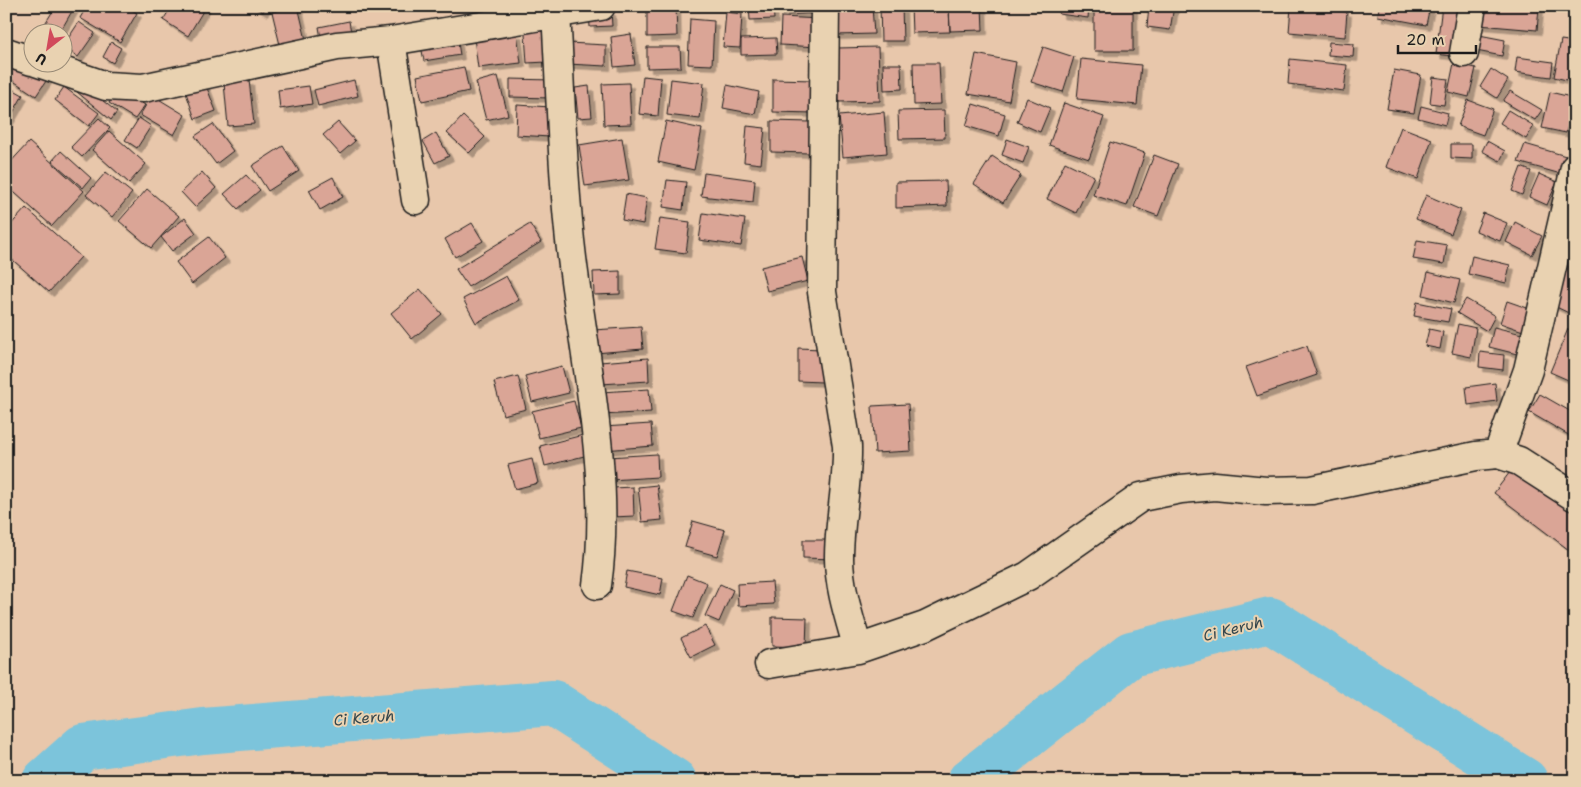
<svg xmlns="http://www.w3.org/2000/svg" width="1581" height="787" viewBox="0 0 1581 787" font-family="'Shantell Sans',sans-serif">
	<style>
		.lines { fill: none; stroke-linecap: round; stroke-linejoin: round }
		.river { stroke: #7bc4db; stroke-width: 46 }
		.building { fill: #daa596; stroke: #1c1c1c; filter: url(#shadow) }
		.minor-casing { stroke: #1c1c1c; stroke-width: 31 }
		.minor { stroke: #e9d2b1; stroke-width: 28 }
		.labels { text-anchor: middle; stroke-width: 4; stroke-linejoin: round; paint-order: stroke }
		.water-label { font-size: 15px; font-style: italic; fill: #34464c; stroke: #e9d2b1 }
	</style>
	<defs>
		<filter id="shadow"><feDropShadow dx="4.5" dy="4.5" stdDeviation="0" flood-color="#0004"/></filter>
	</defs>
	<rect width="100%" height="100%" fill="#e8c7ab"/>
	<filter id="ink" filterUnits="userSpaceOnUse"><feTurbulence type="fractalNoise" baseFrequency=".02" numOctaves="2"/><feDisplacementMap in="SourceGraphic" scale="10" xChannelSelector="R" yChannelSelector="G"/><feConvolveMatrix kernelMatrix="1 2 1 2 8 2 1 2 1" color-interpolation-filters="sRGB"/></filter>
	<g filter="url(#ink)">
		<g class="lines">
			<path class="river" d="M45,781l38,-34 120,-16 350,-28 121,78
				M970,781l161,-127 139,-34 255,161"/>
		</g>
		<path class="building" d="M56,6h19l-15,26h-15l-4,-2z
			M87,6h38l12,7 -17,29 -40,-24z
			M172,6h34l-18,30 -25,-16z
			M253,6h13l-3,6z
			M298,6l8,34 -26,5 -8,-33z
			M647,6h29l1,30 -30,1z
			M749,6h24l1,13 -24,1z
			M783,6h36v7l-36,2z
			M835,6h37l2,28 -38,1z
			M880,6h22l1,35h-22z
			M911,6h38l1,26 -38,1z
			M949,6h33l1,24 -33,1z
			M1060,6h29l-1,12 -29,-4z
			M1094,6h39v45h-39z
			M1149,6h25l-4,24 -23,-3z
			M1379,6h51l-4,19 -48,-9z
			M1442,6l24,3 -6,48 -24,-3z
			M1480,6l59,2 -2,22 -58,-5z
			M1291,7l56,5 -2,25 -56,-5z
			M611,11l1,15 -22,1 -1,-15z
			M726,12l16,2 -2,34 -17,-1z
			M781,17l39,2 -1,28 -39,-2z
			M544,19l3,43 -20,1 -3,-43z
			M690,19l24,2 -2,44 -24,-1z
			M349,21l3,17 -30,6 -3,-17z
			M79,22l16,11 -17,24 -15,-11z
			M456,30l4,25 -36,6 -5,-25z
			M517,33l4,30 -43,5 -4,-30z
			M1469,33l36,7 -3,16 -36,-7z
			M631,34l4,31 -21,2 -3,-30z
			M776,38l1,16 -36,1v-16z
			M1561,40l14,2v40l-21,-5z
			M111,42l10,6 -8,15 -10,-6z
			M1329,42l25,2 -1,13 -25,-2z
			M568,43l38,2v21l-39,-2z
			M647,47h33l1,20 -34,1z
			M878,47l2,54 -41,1 -1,-54z
			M1043,47l31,10 -11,35 -32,-10z
			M976,54l40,8 -7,39 -41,-7z
			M1517,57l36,5 -2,15 -36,-5z
			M17,58l31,20 -12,18 -30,-20z
			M1081,59l60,6 -4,40 -60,-6z
			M1290,59l57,6 -3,26 -56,-7z
			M913,63h26l2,41 -27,1z
			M1454,63l22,5 -7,29 -21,-5z
			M883,64h18l1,25 -18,1z
			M464,67l5,24 -47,10 -5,-25z
			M1491,69l17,11 -11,18 -17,-11z
			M1394,70l27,5 -7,38 -27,-4z
			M498,76l10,39 -22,5 -10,-38z
			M643,76l18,2 -3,38 -19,-2z
			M1433,77l15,2 -4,26 -14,-2z
			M510,79l42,1 -1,18 -41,-1z
			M671,79l33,4 -4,36 -33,-4z
			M773,79l41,1v33l-41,-1z
			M249,80l5,44 -26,2 -4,-43z
			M354,80l4,16 -40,10 -4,-16z
			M205,83l11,28 -21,8 -10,-29z
			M629,83l2,41 -27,1 -2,-41z
			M83,85l34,27 -6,8 -34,-28z
			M727,85l32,7 -4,22 -32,-6z
			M7,86l16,9 -17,30v-37z
			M309,86l3,18 -32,5 -2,-19z
			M589,86l3,31 -14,1 -3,-30z
			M64,87l35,26 -10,13 -34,-26z
			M119,88l26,17 -10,14 -26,-16z
			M1510,91l32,19 -7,10 -32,-19z
			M1550,92l25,6 -9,35 -24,-5z
			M152,95l33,20 -11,20 -34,-20z
			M1027,98l23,10 -10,24 -23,-10z
			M1468,100l25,9 -10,26 -25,-9z
			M1064,103l40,14 -15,42 -40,-14z
			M973,104l32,10 -6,22 -33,-10z
			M517,105l34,2 -1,30 -34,-2z
			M1421,106l27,7 -3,12 -27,-7z
			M944,110l1,28 -46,1 -1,-28z
			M1508,110l26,16 -8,13 -26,-16z
			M884,112l3,41 -44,4 -4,-41z
			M463,116l22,21 -16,16 -22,-20z
			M99,118l11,10 -28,29 -11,-10z
			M139,118l12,8 -14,22 -12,-8z
			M666,121l36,8 -8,41 -36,-8z
			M771,121l39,1v31l-39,-1z
			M338,122l17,19 -15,13 -17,-19z
			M213,124l20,27 -17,13 -21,-28z
			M747,126l18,2 -4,36 -17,-2z
			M1401,127l31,12 -14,40 -32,-12z
			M109,131l37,33 -17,19 -37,-33z
			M436,133l13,23 -14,7 -12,-22z
			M622,138l7,42 -44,6 -6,-41z
			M1007,139l22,8 -6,16 -21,-8z
			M1487,141l18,10 -5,10 -18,-10z
			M29,142l55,49 -32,35 -46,-41v-18z
			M1110,142l35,11 -18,53 -34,-11z
			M1451,144h21v15l-21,-1z
			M1525,144l41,12 -5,18 -43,-12z
			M283,146l16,25 -31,20 -16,-25z
			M61,151l30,27 -8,10 -31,-27z
			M1154,155l24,9 -20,52 -24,-9z
			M992,156l29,19 -18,28 -29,-19z
			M1065,162l29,14 -18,37 -29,-14z
			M1521,167l10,4 -9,24 -10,-4z
			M106,172l26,21 -20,24 -26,-22z
			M202,172l14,16 -21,19 -14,-15z
			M704,173l51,7 -2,22 -52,-6z
			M1539,174l18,8 -10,23 -18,-8z
			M246,175l14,15 -22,19 -14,-15z
			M333,177l10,20 -23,13 -11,-20z
			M667,180l19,2 -3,28 -20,-3z
			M946,181l1,25 -51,2v-26z
			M147,189l32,27 -28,32 -32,-27z
			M626,194l21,4 -4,26 -21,-4z
			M1426,195l35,15 -10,24 -35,-15z
			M26,208l55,49 -32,35 -43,-38v-24z
			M703,213l42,6 -4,27 -42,-6z
			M1483,213l24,10 -7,18 -24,-10z
			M185,218l11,15 -24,18 -11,-14z
			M660,218l30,4 -4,31 -31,-4z
			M1515,222l27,14 -10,19 -26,-13z
			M472,223l11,18 -28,16 -10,-18z
			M530,224l11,18 -73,45 -12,-18z
			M1563,236l12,2v20l-16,-3z
			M209,237l16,21 -33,26 -16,-22z
			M1417,240l30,5 -3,19 -31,-5z
			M1472,256l38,9 -4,18 -38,-9z
			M802,257l6,24 -41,10 -6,-24z
			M1571,262l4,2v52l-25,-12z
			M620,271v23l-26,1 -1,-23z
			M1428,272l32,8 -6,23 -31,-8z
			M506,276l13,24 -43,23 -13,-24z
			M420,289l22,25 -30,25 -21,-26z
			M1466,299l29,17 -8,15 -30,-18z
			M1507,301l26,9 -7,22 -26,-9z
			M1417,302l34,7 -3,13 -34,-6z
			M1458,324l18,4 -5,29 -19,-4z
			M641,327l2,22 -48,4 -2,-23z
			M1494,327l32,8 -5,20 -32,-8z
			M1429,329l14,3 -3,17 -15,-3z
			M1568,329l7,2v52l-25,-11z
			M1307,346l10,29 -60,21 -11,-29z
			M798,348l23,1 1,33 -24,-1z
			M1480,352l24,3 -1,15 -24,-3z
			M648,358l1,23 -48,3 -1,-22z
			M562,366l7,27 -37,9 -7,-26z
			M518,376l8,33 -23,6 -9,-33z
			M1495,383l2,18 -29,4 -2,-18z
			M649,389l2,23 -48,3 -2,-23z
			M1540,394l35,20v19l-3,4 -43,-25z
			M574,401l7,27 -42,10 -7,-27z
			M908,404l3,47 -36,2 -3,-47z
			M651,424l2,22 -49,4 -1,-23z
			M583,435l5,20 -43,11 -5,-20z
			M657,454l1,23 -48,3 -2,-23z
			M532,459l6,24 -23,6 -7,-24z
			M1513,468l62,46v28l-6,8 -75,-57z
			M657,485l5,35 -20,2 -4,-35z
			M633,487l1,29 -21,1 -1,-29z
			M693,521l32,9 -8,26 -32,-9z
			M803,540h32l-1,19 -31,-1z
			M627,571l36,7 -3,17 -36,-8z
			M687,575l20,8 -14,35 -20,-7z
			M772,582l2,22 -36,2 -1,-22z
			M720,584l13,6 -14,32 -14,-6z
			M772,617l35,1 -1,29 -34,-1z
			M705,626l10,19 -24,12 -10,-19z"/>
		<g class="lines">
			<defs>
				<path id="minor" d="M825,6l-3,286 25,154c1,38 -8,74 -8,112 0,30 11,62 19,91
					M556,13c5,81 6,164 16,245 13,104 40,222 25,327
					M391,41l25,159
					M6,52l26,9
					M1464,53l8,-47
					M36,62l70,24 37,2 194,-42 54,-5 210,-35
					M1498,454l30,-84 47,-202
					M769,664l89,-15 67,-23 103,-50 113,-79 40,-8 34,-3 51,5 46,-1 164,-34 22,-2 21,7 56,36"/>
			</defs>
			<use href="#minor" class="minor-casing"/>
			<use href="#minor" class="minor"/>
		</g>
	</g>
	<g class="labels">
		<g class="water-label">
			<text transform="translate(1233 629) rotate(-14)" y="5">Ci Keruh</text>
			<text transform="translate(364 718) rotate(-5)" y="5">Ci Keruh</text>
		</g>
	</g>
	<rect width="1581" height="787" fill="none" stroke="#e9d2b1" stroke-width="25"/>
	<rect x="12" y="12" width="1556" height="762" fill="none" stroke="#1c1c1c" stroke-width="2" filter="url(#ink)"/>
	<g transform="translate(48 48) rotate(211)"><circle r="24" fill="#e9d2b1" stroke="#978975"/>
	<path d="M0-4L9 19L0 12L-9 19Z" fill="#d1495b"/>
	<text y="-8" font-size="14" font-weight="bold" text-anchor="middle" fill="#1c1c1c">U</text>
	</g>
	<path d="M1398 45v8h78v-8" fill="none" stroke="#1c1c1c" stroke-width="2.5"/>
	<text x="1406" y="45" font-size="15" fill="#1c1c1c" stroke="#e9d2b1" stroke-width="4" paint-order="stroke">20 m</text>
</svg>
